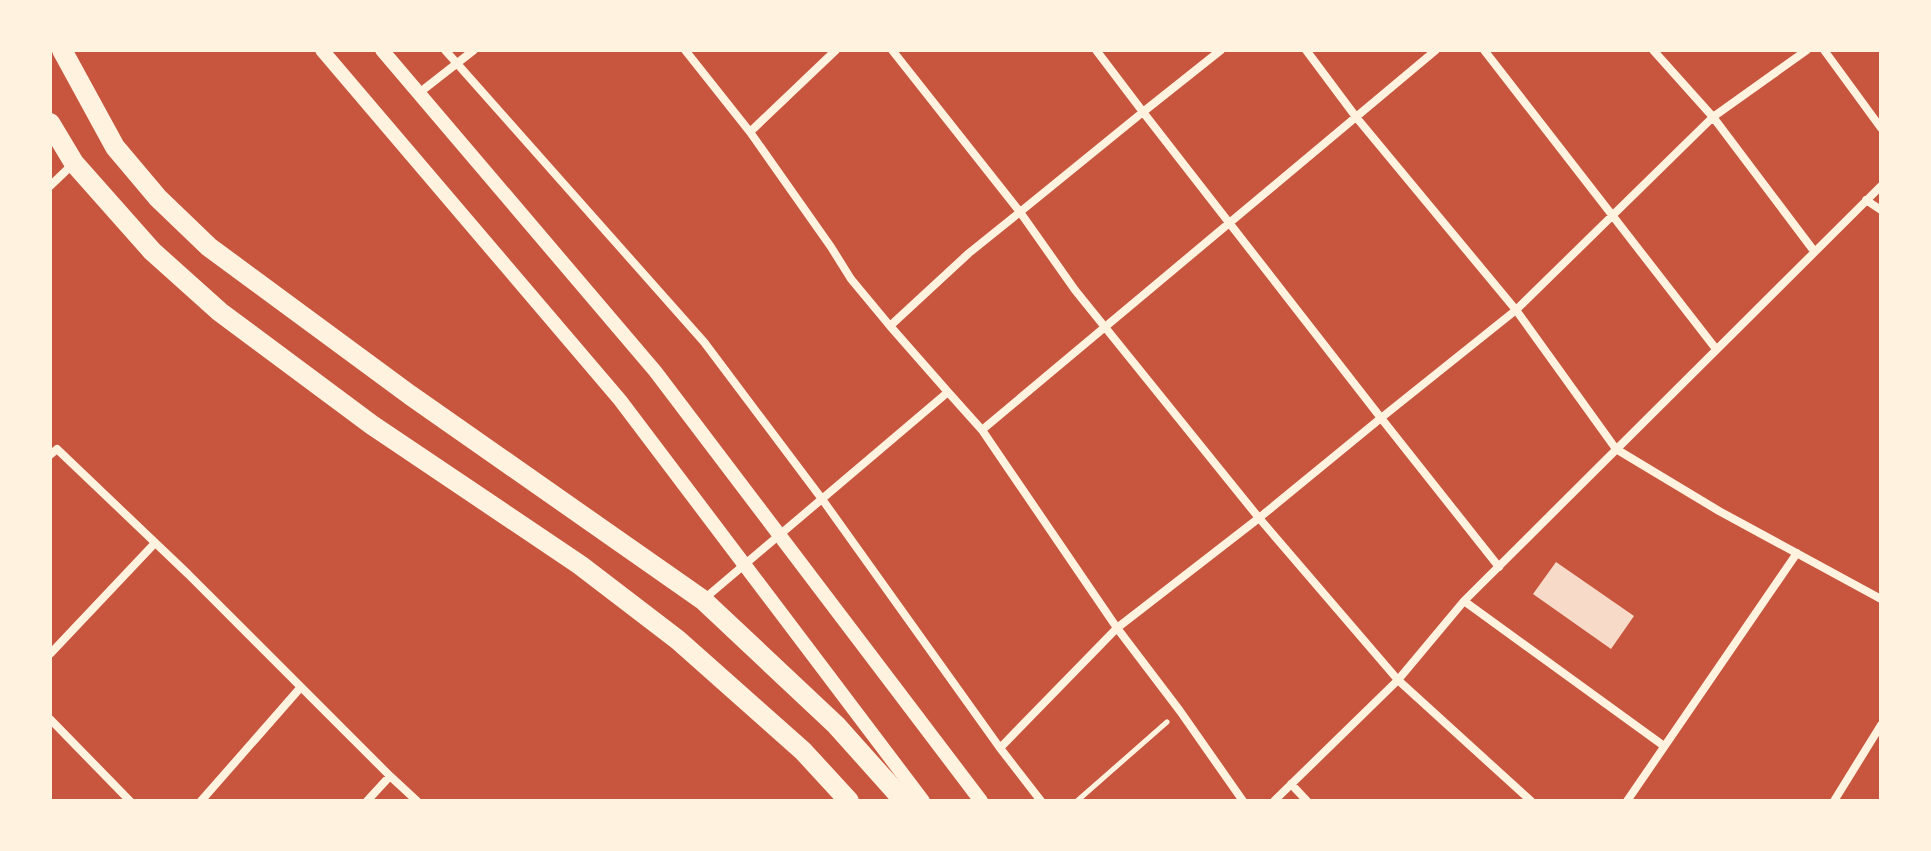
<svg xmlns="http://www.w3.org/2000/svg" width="1931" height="851" viewBox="0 0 1931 851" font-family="'Playfair Display',serif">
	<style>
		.building { fill: #f7dbc8 }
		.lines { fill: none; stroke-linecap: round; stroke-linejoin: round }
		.path { stroke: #fff3e0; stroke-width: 5 }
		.minor { stroke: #fff3e0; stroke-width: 8 }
		.tertiary { stroke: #fff3e0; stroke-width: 14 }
		.primary { stroke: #fff3e0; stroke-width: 20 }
	</style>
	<rect width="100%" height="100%" fill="#c8553d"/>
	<path class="building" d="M1556,562l78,54 -23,33 -78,-55z"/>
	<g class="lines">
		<path class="path" d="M1077,801l90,-79"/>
		<path class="minor" d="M445,50l259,292 118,157 178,249 41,53
			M685,50l65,82
			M836,50l-86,82 81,115 20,32 39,47
			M892,50l128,162 -51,41 -79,73 58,66
			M1096,50l47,62 -123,100 55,78 184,228 122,-100 118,149
			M1221,50l-78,62 238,306 135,-108 100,139 103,62 162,88
			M1306,50l50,67 160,193 197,-193 101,134
			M1484,50l232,299
			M1653,50l60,67 94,-67
			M1824,50l57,78
			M419,93l55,-43
			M50,186l22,-21
			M1866,200l15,10
			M982,430l135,198 63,83 63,90
			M50,455l7,-6 131,125 202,202 -23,25
			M704,599l244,-207 34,38 454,-380
			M1464,601l200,145
			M50,654l105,-111
			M50,719l80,82
			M1000,748l117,-120 142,-110 139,162 133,121
			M390,776l27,25
			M1291,784l16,17
			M201,801l100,-114
			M1274,801l124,-121 66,-79 417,-415
			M1627,801l170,-248
			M1834,801l47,-76"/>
		<path class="tertiary" d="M322,50l298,350 303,401
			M382,50l273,321 326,430"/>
		<path class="primary" d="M62,50l53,97 43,51 51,49 201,148 293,205 133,125 68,76
			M50,123l24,40 78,88 68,61 152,113 208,140 98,75 125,111 46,50"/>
	</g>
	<rect width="1931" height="851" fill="none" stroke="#fff3e0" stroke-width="104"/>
</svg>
